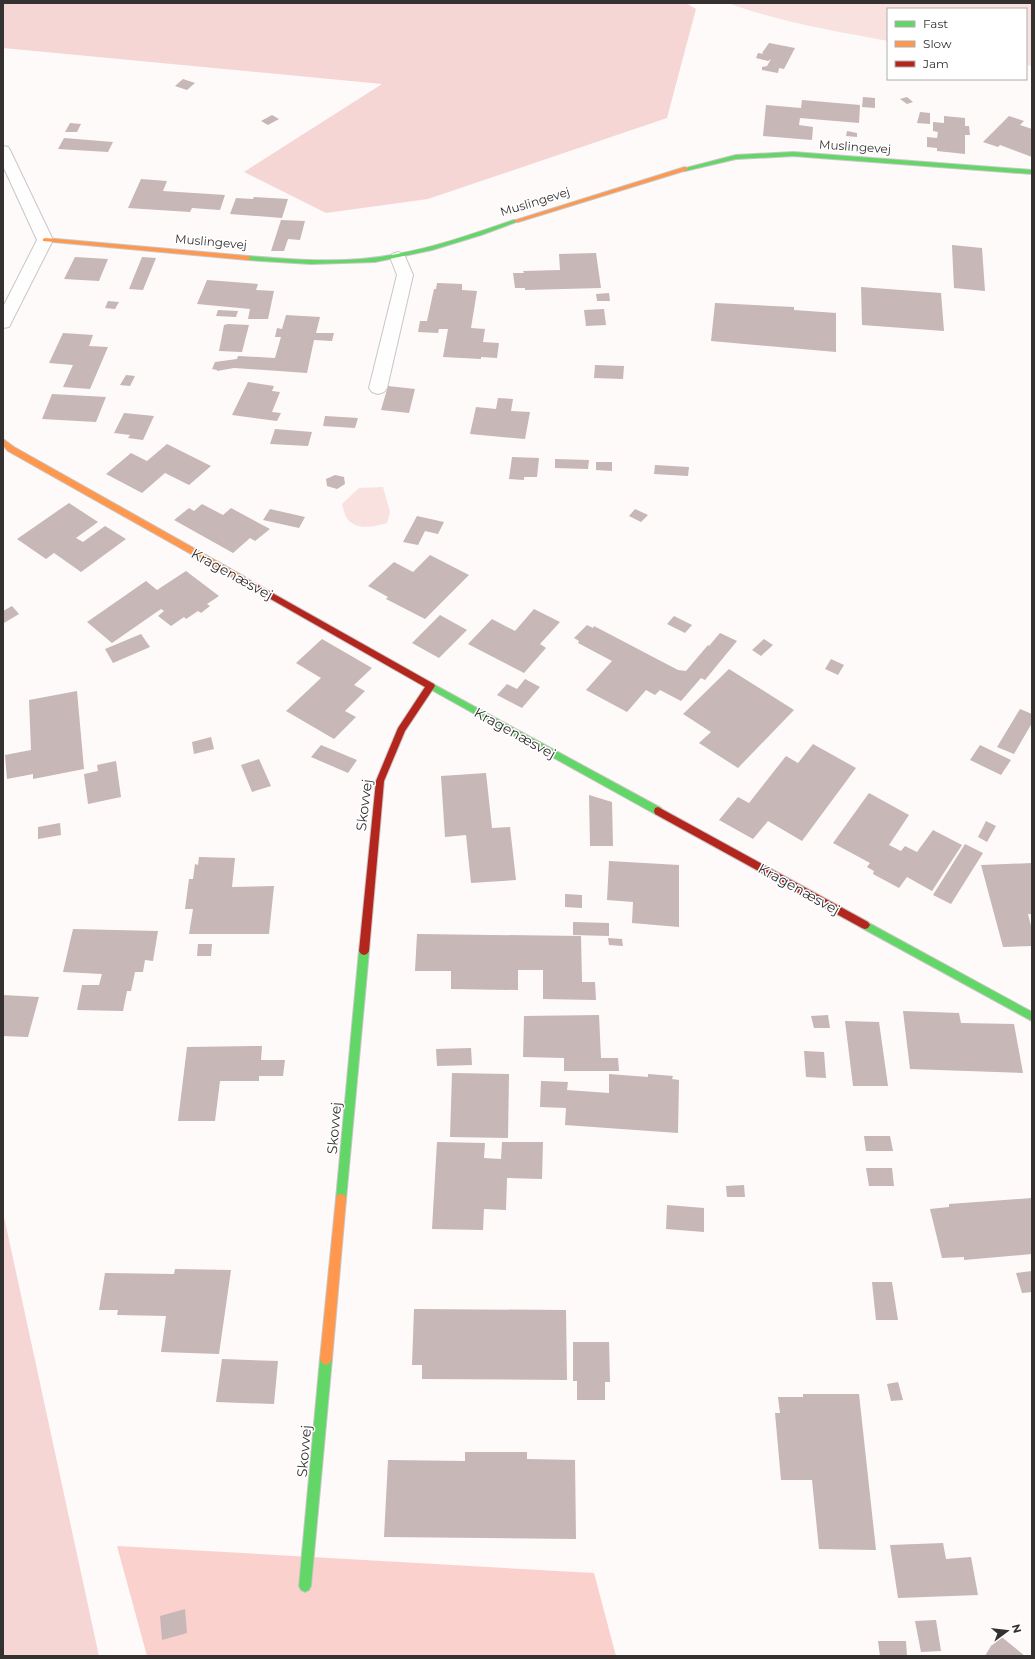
<svg xmlns="http://www.w3.org/2000/svg" width="1035" height="1659" viewBox="0 0 1035 1659" font-family="Montserrat,sans-serif">
	<style>
		.green { fill: #f6d6d4 }
		.forest { fill: #fbd1ce }
		.water { fill: #f8e1df }
		.building { fill: #c7b7b6 }
		.lines { fill: none; stroke-linecap: round; stroke-linejoin: round }
		.street-casing { stroke: #c9c6c5; stroke-width: 2 }
		.fast-casing { stroke: #c9c6c5; stroke-width: 2 }
		.slow-casing { stroke: #c9c6c5; stroke-width: 2 }
		.jam-casing { stroke: #c9c6c5; stroke-width: 2 }
		.street { fill: #fffefe; fill-rule: evenodd }
		.fast { fill: #63d668; fill-rule: evenodd }
		.slow { fill: #ff974d; fill-rule: evenodd }
		.jam { fill: #b3261e; fill-rule: evenodd }
		.labels { text-anchor: middle; stroke-width: 3; stroke-linejoin: round; paint-order: stroke }
		.far-street-label { font-size: 12px; fill: #363131; stroke: #fff }
		.street-label { font-size: 14px; fill: #363131; stroke: #fff }
	</style>
	<rect width="100%" height="100%" fill="#fdfaf9"/>
	<path class="green" d="M3,3h683l10,6 -29,109 -239,81 -102,14 -82,-41 138,-88 -379,-36z
		M3,1212l96,444h-96z"/>
	<path class="forest" d="M117,1546l477,27 22,83h-469z"/>
	<path class="water" d="M728,3h304v63l-6,-1v-56h-138v32c-54,-10 -108,-19 -160,-38z
		M383,487l7,25 -3,11c-14,4 -32,8 -41,-6 -2,-4 -3,-9 -4,-13l17,-16z"/>
	<path class="building" d="M769,43l26,5 -11,21 -5,-1 -1,5 -16,-3v-3l5,-1 4,-7 -3,2 -12,-3 2,-5 6,1 -2,-1z
		M183,79l12,4 -8,7 -12,-4z
		M863,97l12,1v10l-13,-1z
		M907,97l6,5 -6,2 -7,-5z
		M802,100l58,5 -1,18 -59,-5 -1,7 14,2 -1,13 -49,-4 3,-31 35,3z
		M920,112l10,1v11l-13,-1z
		M272,115l7,4 -11,6 -7,-4z
		M944,116l21,2v8h4l1,9h-5v19l-28,-3v-3l-10,-1v-10l10,1 1,-6 -5,-1v-9l11,1z
		M1009,116l15,5 -4,4 12,4v28l-32,-12 -2,2 -15,-5z
		M70,123l11,1 -4,8h-12z
		M847,131l10,2v4l-11,-1z
		M64,138l49,4 -5,10 -50,-3z
		M141,179l26,2 -4,10 62,4 -5,15 -28,-2 -2,4 -62,-4z
		M254,197l34,2 -6,19 -52,-4 6,-16 17,1z
		M281,220l24,1 -5,19 -12,-1 -4,12h-13z
		M952,245l30,3 3,43 -31,-3z
		M596,253l5,35 -76,2v-2h-10l-2,-15h11l-1,-2 37,-1 -1,-16z
		M75,257l33,2 -9,22 -35,-2z
		M142,257l14,1 -13,32 -14,-1z
		M207,280l51,4 -2,6 18,1 -6,28h-20l2,-10 -53,-5z
		M437,283l25,1v6l15,1 -6,37 14,1 -2,13 16,1 -2,15 -16,-1v2l-38,-2 5,-28h-9l-1,4 -20,-1 2,-11h7l7,-32h2z
		M861,287l80,6 3,38 -82,-6z
		M609,293l1,8h-13l-1,-7z
		M108,301l11,1 -4,7 -10,-1z
		M715,303l79,4v3l42,3v39l-125,-11z
		M604,309l2,16 -20,1 -2,-16z
		M218,310l20,1 -2,6 -20,-1z
		M286,315l34,2 -4,16h18l-2,8 -18,-1 -7,33 -73,-5 -17,3v-1l-5,-1 3,-7 22,-3 1,-3 37,2 6,-21h-6l2,-9 5,1z
		M228,324l21,1 -7,27 -23,-1 5,-26z
		M63,333l30,2 -4,11 19,1 -18,42 -27,-2 10,-22 -24,-2z
		M595,365l29,1 -1,13 -29,-1z
		M126,375l9,1 -5,10 -10,-1z
		M248,382l26,4 -2,5 8,1 -8,20 9,1 -4,8 -45,-6z
		M388,386l27,3 -6,24 -28,-3z
		M52,394l54,3 -10,25 -54,-3z
		M498,398l15,1 -2,12 19,1 -5,27 -55,-5 6,-27 20,2z
		M124,413l30,3 -11,24 -15,-2 2,-3 -16,-2z
		M325,416l33,2 -3,10 -32,-2z
		M275,429l37,3 -4,14 -38,-2z
		M167,444l44,22 -22,19 -24,-12 -23,20 -36,-19 25,-21 16,8z
		M512,457l27,1 -2,19h-13v3l-15,-1z
		M555,459l34,1 -1,9 -33,-1z
		M596,462h16v9l-16,-1z
		M655,465l34,2 -1,9 -34,-2z
		M335,475l9,2 1,7 -8,5 -10,-3 -1,-7z
		M69,503l29,19 -22,16 7,4 22,-16 21,13 -45,33 -27,-19 -8,6 -29,-20z
		M202,504l21,11 8,-7 39,21 -15,12 -5,-3 -17,15 -59,-33 15,-12 5,3z
		M270,509l35,8 -6,11 -36,-8z
		M635,509l13,6 -7,7 -12,-6z
		M417,516l27,6 -6,12 -13,-3 -7,14 -15,-3z
		M430,555l39,20 -44,44 -39,-20 2,-2 -20,-11 26,-24 19,10z
		M186,571l33,25 -12,8 3,2 -9,7 -3,-2 -12,8 -2,-2 -13,9 -13,-10 6,-5 -3,-2 -49,34 -25,-21 59,-41 11,9z
		M12,606l7,8 -15,9 -1,-12z
		M534,609l26,13 -20,22 6,4 -22,25 -56,-29 24,-25 23,12z
		M440,615l27,15 -28,28 -27,-15z
		M674,616l18,9 -7,8 -18,-9z
		M587,625l6,3 1,-2 84,44 8,1 22,-26 1,1 11,-13 17,8 -32,39 -4,-2 -20,23 -21,-11 -5,5 -9,-5 -19,22 -41,-22 26,-29 -34,-18 1,-2 -5,-3z
		M141,634l9,13 -37,16 -8,-14z
		M322,639l50,29 -18,17 11,6 -20,20 11,6 -22,22 -48,-28 35,-33 -25,-15z
		M764,639l9,6 -12,11 -9,-6z
		M831,659l13,6 -6,10 -13,-6z
		M729,669l65,41 -56,58 -39,-25 12,-11 -28,-18z
		M525,679l15,8 -18,21 -25,-13 10,-11 10,5z
		M77,691l7,78 -51,10v-5l-26,5 -2,-24 26,-5 -2,-50z
		M1020,709l12,5v9l-18,31 -17,-7z
		M211,737l3,12 -20,5 -2,-12z
		M813,744l43,24 -54,73 -34,-20 -15,18 -34,-19 19,-23 11,6 37,-47 12,7z
		M321,745l36,15 -9,13 -37,-16z
		M980,745l31,15 -10,15 -31,-15z
		M259,759l12,27 -19,6 -11,-27z
		M116,761l5,36 -33,7 -4,-30 14,-3 -1,-6z
		M486,773l6,55 18,-1 6,53 -45,3 -5,-48 -21,2 -4,-61z
		M869,793l40,22 -20,30 12,6 4,-5 12,6 16,-22 29,15 -30,46 -25,-14 -8,11 -26,-14 1,-3 -7,-4 3,-4 -37,-20z
		M589,795l23,7 1,44h-23z
		M986,821l10,5 -9,16 -9,-5z
		M60,823l1,12 -23,4v-12z
		M965,844l18,9 -32,51 -18,-9z
		M199,857l36,1 -3,29 42,-1 -5,48h-80l4,-25h-8l4,-30h4l2,-15 3,1z
		M609,861l70,4v62l-47,-4 1,-21 -26,-2z
		M1032,863v51h-4l4,16v16l-29,1 -22,-82z
		M565,894l17,1v13l-17,-1z
		M573,922l36,1v13l-36,-1z
		M73,929l85,2 -5,30 -8,-1 -2,12h-8l-4,19h-4l-4,20 -46,-1 5,-25h17l3,-11 -39,-2z
		M417,934l164,2 1,46h13l1,18 -53,-1v-29h-25v20l-67,-1v-18h-36z
		M608,938l14,1 1,7 -14,-1z
		M198,944h14l-1,12h-14z
		M3,995l36,2 -11,40 -25,-1z
		M903,1011l56,2 2,10 53,1 9,49 -113,-4z
		M599,1015l2,43h17l1,13h-55v-13l-41,-1 1,-41z
		M828,1015l2,13h-16l-3,-12z
		M845,1021l34,1 9,64h-35z
		M262,1046l-1,14h24l-2,16h-24v5h-39l-5,40h-37l9,-74z
		M471,1048l1,17 -35,1 -1,-17z
		M804,1051l20,1 2,26 -20,-1z
		M452,1073l57,1 -1,64 -58,-1z
		M609,1074l39,3v-3l25,2 -1,3 7,1 -1,53 -113,-8 1,-17 -26,-1 1,-26 27,1 -1,8 42,3z
		M864,1136h26l3,15h-27z
		M437,1142l48,1 -1,15 17,1 1,-17h41l-1,37 -35,-1 -1,32 -22,-1 -1,21 -51,-1z
		M866,1168h26l2,18h-25z
		M744,1185l1,12h-18l-1,-11z
		M1032,1198v56l-68,6v-3l-22,1 -12,-49 19,-2v-3z
		M667,1205l37,3v24l-38,-3z
		M175,1269l56,1 -12,84 -58,-2 5,-36 -49,-1 1,-5h-19l6,-37 69,1z
		M1032,1271v21l-10,1 -6,-20z
		M872,1282h20l6,38h-22z
		M414,1309l152,1 1,70 -145,-1v-14h-10z
		M573,1342h36l1,40h-5v18h-28v-19h-4z
		M222,1359l56,2 -4,43 -58,-2z
		M898,1382l5,18 -12,1 -4,-17z
		M803,1394h56l17,156 -57,-1 -7,-69h-31l-6,-67h5l-2,-16h25z
		M465,1452h62v7l48,1 1,79 -192,-2 4,-77 77,1z
		M943,1543l3,16 25,-2 7,38 -80,3 -8,-53z
		M185,1609l2,24 -25,7 -2,-24z
		M936,1620l5,31 -20,1 -6,-31z
		M998,1634l27,22h-40z
		M878,1641h28l1,15h-27z"/>
	<g class="lines">
		<defs>
			<path id="street" d="M3,146l5,1 2,3 43,90 -42,83 -2,4 -6,1v-21l34,-67 -34,-74z
				M398,252l6,2 9,21 -26,113 -3,4 -6,2 -6,-2 -3,-4 28,-113 -7,-18 2,-3z"/>
			<path id="fast" d="M793,152l239,18v4l-239,-18 -57,3 -51,12 -3,-2 54,-14z
				M514,220l5,1 -38,14 -49,15 -57,12 -64,2 -63,-4 -3,-2 3,-2c49,4 100,8 149,-2 40,-7 78,-21 117,-34z
				M431,683l230,125 1,3 -1,3h-6l-227,-126 -1,-2z
				M865,921l167,91v9l-170,-93 -2,-3 2,-3z
				M364,947l3,1 2,3 -23,248 -1,4 -4,1 -4,-1 -1,-4 23,-248 2,-3z
				M326,1353l4,2 2,4 -21,227 -2,4 -4,2 -4,-2 -2,-4 21,-227 2,-4z"/>
			<path id="slow" d="M685,167l3,2 -1,1 -169,52 -5,-1z
				M45,238l203,18 3,2 -3,2 -205,-19v-2z
				M3,439l11,8 231,130 1,2 -1,2h-6l-231,-130 -5,-6z
				M341,1194l4,1 1,4 -14,160 -2,4 -4,2 -4,-2 -2,-4 16,-160 1,-4z"/>
			<path id="jam" d="M242,576l192,108 1,2 -30,45 -21,50 -15,170 -2,3 -3,1 -3,-1 -2,-3 17,-170 22,-53 27,-41 -186,-106 -1,-2z
				M658,807l210,115 2,3 -2,3 -3,1 -3,-1 -207,-114 -1,-3 1,-3z"/>
		</defs>
		<use href="#street" class="street-casing"/>
		<use href="#fast" class="fast-casing"/>
		<use href="#slow" class="slow-casing"/>
		<use href="#jam" class="jam-casing"/>
		<use href="#street" class="street"/>
		<use href="#fast" class="fast"/>
		<use href="#slow" class="slow"/>
		<use href="#jam" class="jam"/>
	</g>
	<g class="labels">
		<g class="far-street-label">
			<text transform="translate(855 147) rotate(4)" y="4">Muslingevej</text>
			<text transform="translate(535 202) rotate(-17)" y="4">Muslingevej</text>
			<text transform="translate(211 242) rotate(5)" y="4">Muslingevej</text>
		</g>
		<g class="street-label">
			<text transform="translate(232 574) rotate(29)" y="5">Kragenæsvej</text>
			<text transform="translate(515 733) rotate(29)" y="5">Kragenæsvej</text>
			<text transform="translate(364 805) rotate(-83)" y="5">Skovvej</text>
			<text transform="translate(799 889) rotate(29)" y="5">Kragenæsvej</text>
			<text transform="translate(334 1128) rotate(-85)" y="5">Skovvej</text>
			<text transform="translate(304 1451) rotate(-85)" y="5">Skovvej</text>
		</g>
	</g>
	<rect width="1035" height="1659" fill="none" stroke="#363131" stroke-width="8"/>
	<rect x="887" y="8" width="140" height="72" fill="#ffffff" stroke="#afadad"/>
	<rect x="895" y="21" width="20" height="6" fill="#63d668" stroke="#afadad"/>
	<text x="923" y="28" font-size="12" fill="#363131">Fast</text>
	<rect x="895" y="41" width="20" height="6" fill="#ff974d" stroke="#afadad"/>
	<text x="923" y="48" font-size="12" fill="#363131">Slow</text>
	<rect x="895" y="61" width="20" height="6" fill="#b3261e" stroke="#afadad"/>
	<text x="923" y="68" font-size="12" fill="#363131">Jam</text>
	<g transform="translate(1007 1631) rotate(75)" stroke="#ffffff" stroke-width="3" paint-order="stroke">
	<path d="M0-3L7 15L0 10L-7 15Z" fill="#363131"/>
	<text y="-6" font-size="11" font-weight="bold" text-anchor="middle" fill="#363131">N</text>
	</g>
</svg>
